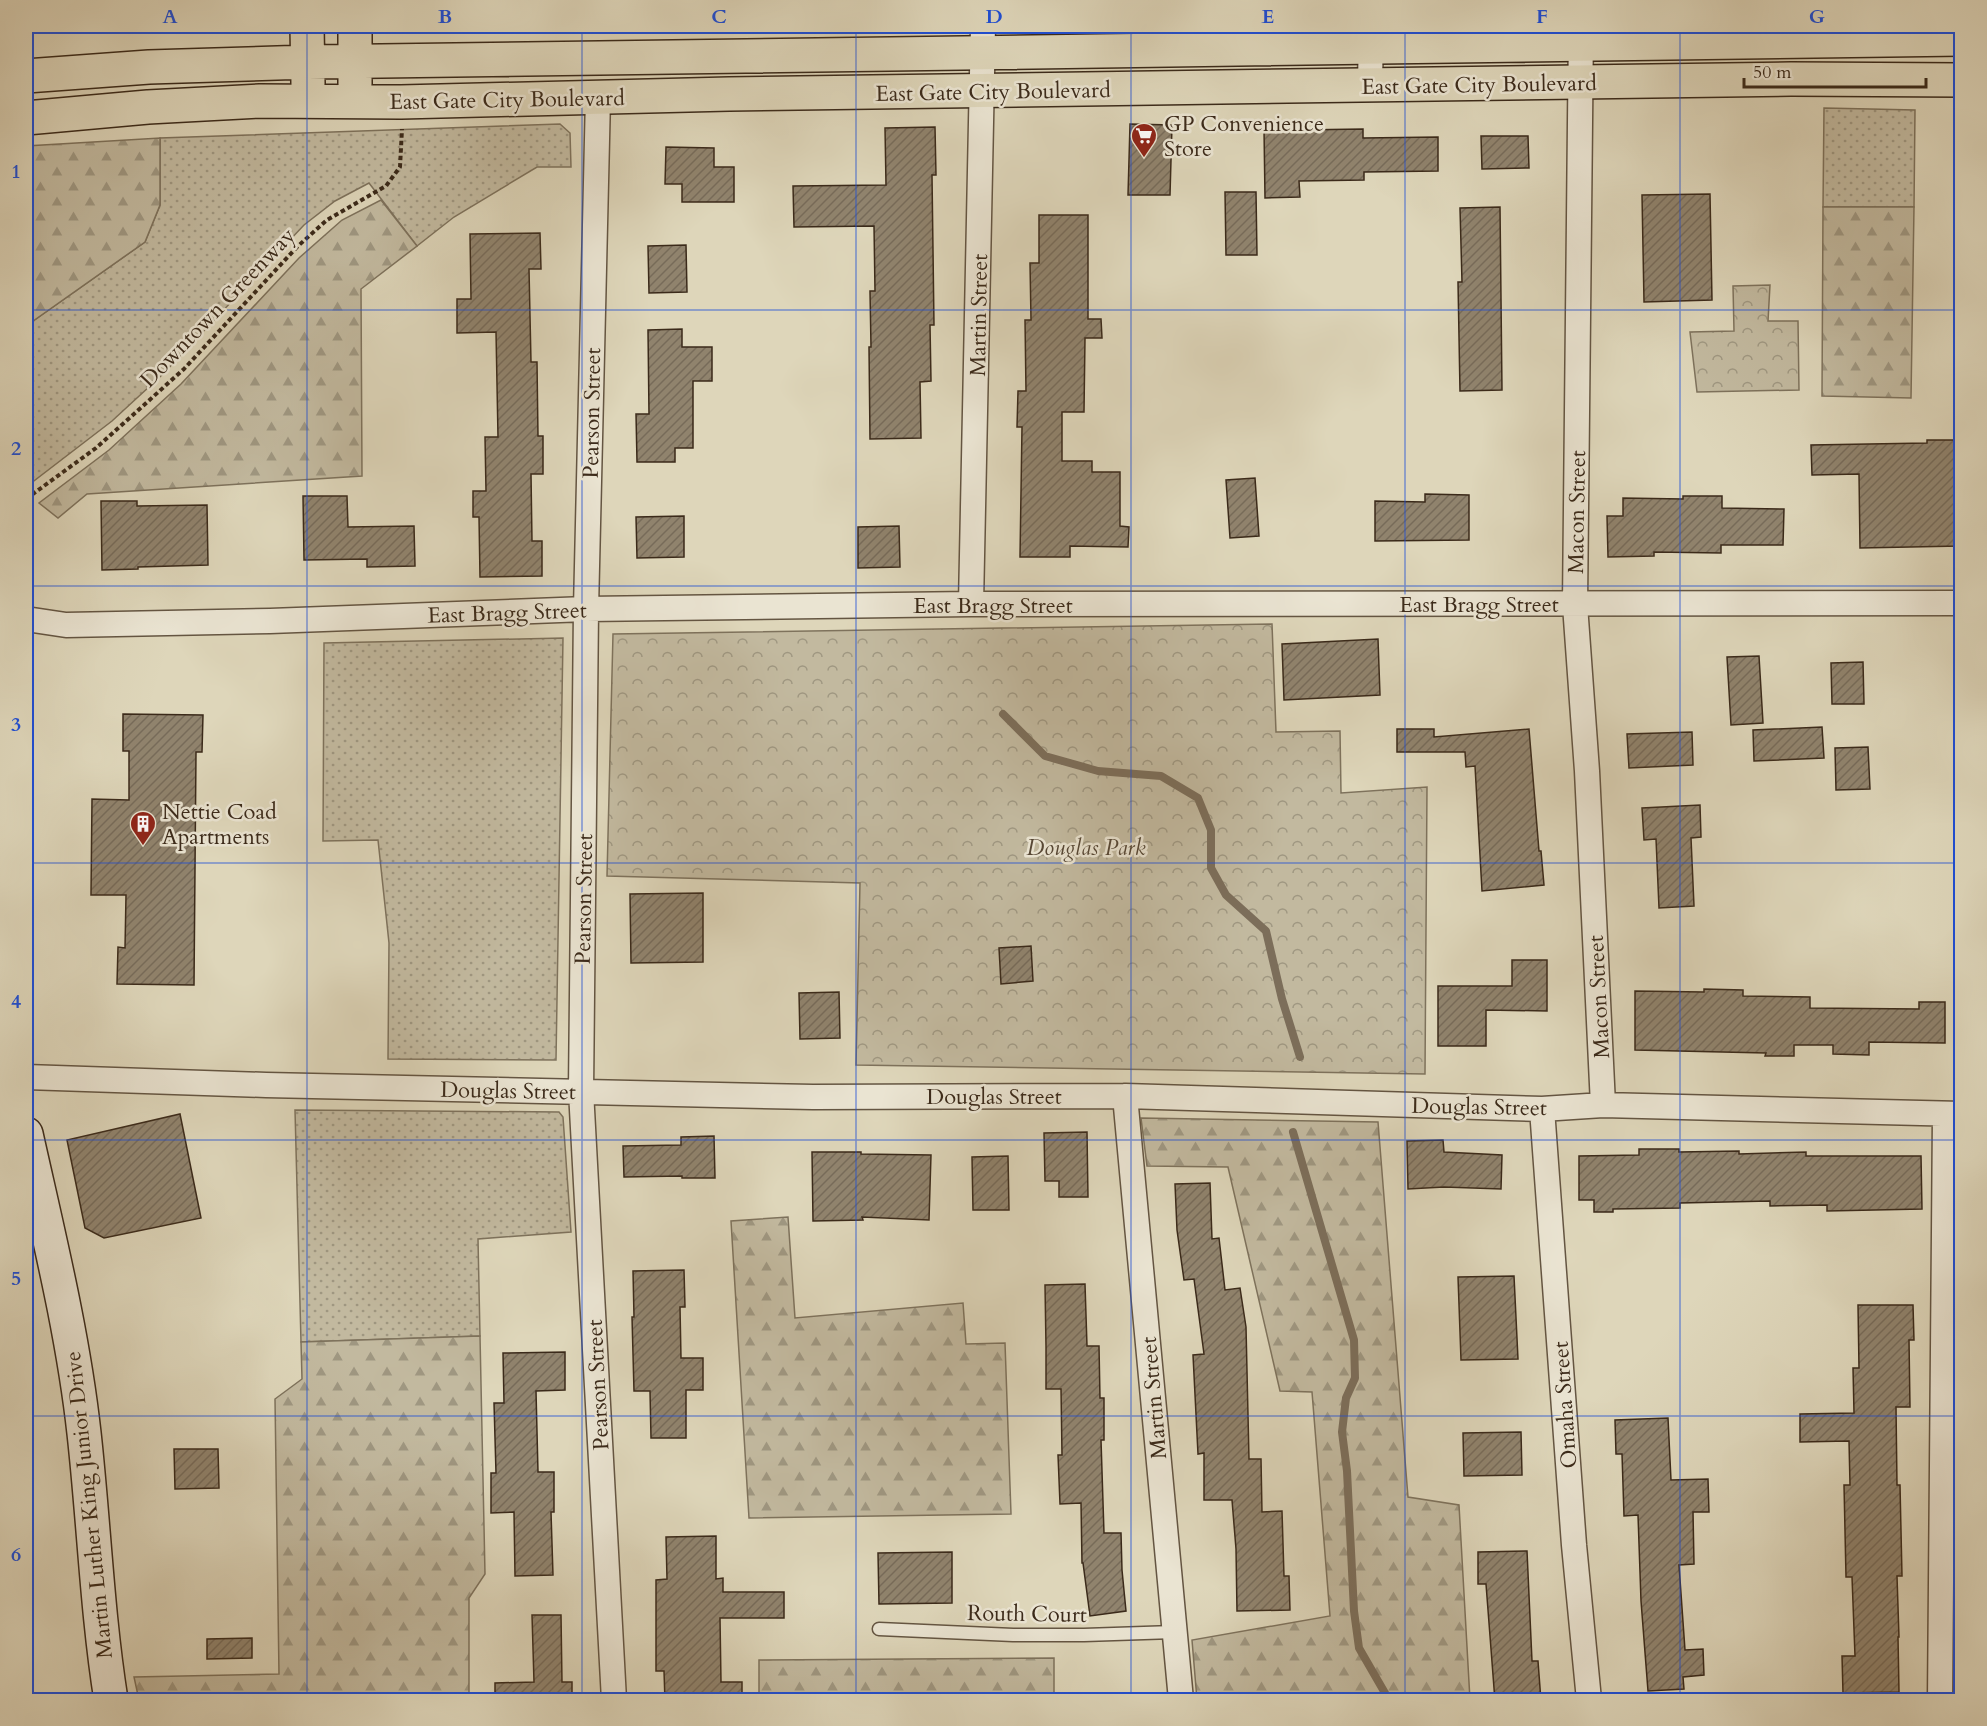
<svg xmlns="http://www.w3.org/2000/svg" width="1987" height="1726" viewBox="0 0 1987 1726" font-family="Cardo,serif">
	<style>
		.grass { fill: url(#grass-dots); stroke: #7e725c; stroke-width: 1.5 }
		.forest { fill: url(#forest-firs); stroke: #7e725c; stroke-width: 1.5 }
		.park { fill: url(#park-crowns); stroke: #7e725c; stroke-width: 1.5 }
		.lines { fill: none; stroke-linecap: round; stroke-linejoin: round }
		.stream { stroke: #7c6e5a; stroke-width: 8 }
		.building { fill: url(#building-hatch); stroke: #3b2a1a; stroke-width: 1.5 }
		.lane-casing { stroke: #645542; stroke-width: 15 }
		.street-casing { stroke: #645542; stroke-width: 27 }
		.secondary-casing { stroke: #3b2a1a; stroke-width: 36 }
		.primary-casing { stroke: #3b2a1a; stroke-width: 36 }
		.path { stroke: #3b2a1a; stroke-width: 4; stroke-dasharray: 4.5 3; stroke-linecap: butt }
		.lane { stroke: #eae4d2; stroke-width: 12 }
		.street { stroke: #eae4d2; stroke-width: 24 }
		.secondary { stroke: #eae4d2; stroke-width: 33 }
		.primary { stroke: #ded6ba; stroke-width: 33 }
		.grid { fill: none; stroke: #1d4ed8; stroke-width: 1.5; stroke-opacity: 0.55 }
		.labels { text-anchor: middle; stroke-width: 5; stroke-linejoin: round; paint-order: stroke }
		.street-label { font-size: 22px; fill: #3b2a1a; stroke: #eae4d2 }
		.poi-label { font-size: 22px; fill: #3b2a1a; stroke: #eae4d2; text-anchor: start }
		.park-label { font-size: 22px; font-style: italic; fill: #564735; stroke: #eae4d2 }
		.neatline { fill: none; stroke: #1d4ed8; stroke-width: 2 }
		.grid-label { font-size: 20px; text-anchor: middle; font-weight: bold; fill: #1d4ed8 }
	</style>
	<defs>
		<pattern id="grass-dots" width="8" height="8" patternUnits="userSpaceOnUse" patternTransform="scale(1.5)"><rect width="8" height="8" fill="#c2b99f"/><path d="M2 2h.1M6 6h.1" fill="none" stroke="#9f9781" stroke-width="1.8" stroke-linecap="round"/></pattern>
		<pattern id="forest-firs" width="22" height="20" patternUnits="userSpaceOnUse" patternTransform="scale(1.5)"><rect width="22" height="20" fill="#c2b99f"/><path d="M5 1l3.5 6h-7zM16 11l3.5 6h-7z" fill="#9f9781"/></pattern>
		<pattern id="park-crowns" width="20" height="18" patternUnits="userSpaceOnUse" patternTransform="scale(1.5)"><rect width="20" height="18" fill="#c2b99f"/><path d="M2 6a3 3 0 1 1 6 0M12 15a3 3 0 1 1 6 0" fill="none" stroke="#9f9781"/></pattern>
		<pattern id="building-hatch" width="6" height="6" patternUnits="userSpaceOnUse" patternTransform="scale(1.5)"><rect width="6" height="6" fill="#90836d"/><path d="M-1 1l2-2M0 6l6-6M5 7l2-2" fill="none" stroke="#776b59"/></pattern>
	</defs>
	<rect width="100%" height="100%" fill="#ded6ba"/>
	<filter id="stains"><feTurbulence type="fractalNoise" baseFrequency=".00333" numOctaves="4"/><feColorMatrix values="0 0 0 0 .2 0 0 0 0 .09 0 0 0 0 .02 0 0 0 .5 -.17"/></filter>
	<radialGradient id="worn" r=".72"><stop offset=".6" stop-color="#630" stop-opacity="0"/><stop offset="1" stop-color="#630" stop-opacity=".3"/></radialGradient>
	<path class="grass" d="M1824,108l91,2 -1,97h-91z
		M560,124l10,9 1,34h-34l-83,50 -37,29 -48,-63 -34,18 -31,24 -141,149 -51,47 -86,66v-161l119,-84 15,-37v-67z
		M563,638l-7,422 -168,-1 1,-116 -11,-103 -55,1 1,-198z
		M295,1110l264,2 4,5 8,115 -93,7 2,97 -179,6z"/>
	<path class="forest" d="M160,138v67l-15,37 -119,84v-180z
		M381,200l36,46 -56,43 1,187 -275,18 -29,24 -19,-15 70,-53 72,-66 118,-126 43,-38z
		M1823,207h91l-3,191 -89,-2z
		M1141,1118l237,4 30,375 51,8 11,195h-273l-5,-60 138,-24 -18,-224 -32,-1 -52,-224 -81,-1z
		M788,1217l7,101 168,-15 3,41 39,-1 6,171 -262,4 -18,-297z
		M480,1336l5,238 -16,24v102h-330l-5,-23 145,-3 -4,-275 27,-20 -1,-37z
		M1054,1658v42h-295v-40z"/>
	<path class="park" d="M1770,285l-2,36h30l1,69 -102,2 -7,-60 44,-1 -1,-45z
		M1272,624l4,108 64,-1 1,62 86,-6 -2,287 -569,-9 4,-182 -253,-7 6,-242z"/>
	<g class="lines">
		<path class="stream" d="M1003,714l42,42 53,15 63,5 37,22 13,32v38l15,27 40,36 16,68 18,58
			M1293,1132l61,208 1,38 -9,20 -4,34 5,39 7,140 5,37 30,52"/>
	</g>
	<path class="building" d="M1130,124l42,1 -2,70h-42z
		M935,127l1,48h-4l2,150h-4l1,56 -11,1 1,56 -51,1 -1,-92h2l-1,-56h5l-1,-65 -80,1 -1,-41 93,-1 -1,-57z
		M1298,128v2l65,-1v9l75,-1v34l-74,1v8l-65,1 1,16 -35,1 -1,-69z
		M1481,136h47l1,32 -47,1z
		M666,147l48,1v19h20v35h-52v-18h-17z
		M1225,192h31l1,63h-31z
		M1710,194l2,106 -68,2 -2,-107z
		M1500,207l2,183 -42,1 -2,-109h4l-2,-74z
		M1039,215h49v104h13l1,19h-17l-1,74h-22v49h30v11h28v54l9,1 -1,20 -58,-1v11h-50l2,-130h-5l1,-36h8l-1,-71h6l-1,-57h9z
		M540,233l1,36h-12l2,93h6l1,74h5v38h-12l1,67h10v35l-62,1 -1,-60h-6v-26h13l-1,-54h13l-2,-105 -39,1v-34h14l-1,-65z
		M686,245l1,47 -38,1 -1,-47z
		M682,329v18h30v34h-19v67h-18v14h-38l-1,-48h13l-1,-84z
		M1927,440h35l-2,106 -100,2 -1,-74 -47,1 -1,-30 116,-2z
		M1255,478l4,58 -29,2 -4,-58z
		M1425,494l44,1v45l-94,1v-40l50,1z
		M303,496h44l1,31 66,-1 1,40 -48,1v-8l-63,1z
		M1683,496h39v12l62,1 -1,36h-62v8l-67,-1v4l-46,1 -1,-41h16v-18l60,1z
		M101,501h36v5l70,-1 1,60 -70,2v2l-36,1z
		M684,516v41l-47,1 -1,-41z
		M899,526l1,41 -42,1v-41z
		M1378,639l2,56 -96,5 -2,-56z
		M1759,656l4,67 -32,2 -4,-68z
		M1863,662l1,42h-32l-1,-41z
		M123,714l80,1 -1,37h-6l-2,233 -77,-1 1,-37 7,1 1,-53h-35l1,-96 37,1v-49h-6z
		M1822,727l2,31 -70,3 -1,-31z
		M1397,729h37v8l95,-8 10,122h2l3,34 -62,6 -7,-125 -9,1 -1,-15h-68z
		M1692,732l1,33 -64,3 -2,-34z
		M1868,747l2,42 -34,1 -1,-42z
		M1700,805l1,32 -10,1 3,68 -35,2 -3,-69 -12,1 -2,-32z
		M703,893v69l-72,1 -1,-69z
		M1031,946l2,35 -32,3 -2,-36z
		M1512,960h35v51l-61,-1v36h-48v-60h74z
		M1704,989l39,1v6l67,1v11l109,1v-7h26v41l-76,-1v13l-36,-1v-9h-39v11h-29l1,-3 -131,-3v-59l69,1z
		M839,992l1,46 -40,1 -1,-46z
		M180,1114l21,104 -97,20 -19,-10 -18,-88z
		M1087,1132l1,65h-29v-16h-14l-1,-48z
		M714,1136l1,42h-33v-2l-58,1 -1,-31 58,-1v-8z
		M1443,1140l1,12 58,3 -1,34 -57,-2 -36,2 -1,-48z
		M1639,1149h40v3l60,-1v3l67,-2v4h115l1,53 -95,2v-6l-57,1v-5l-90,2v5l-67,1v3h-19v-12h-15v-44l60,-1z
		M812,1152h49v2l70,1 -2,65 -67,-3 1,3 -50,1z
		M1008,1156l1,54h-36l-1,-53z
		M1210,1183l2,56 7,-1 6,52 15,-2 6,39 3,132h12l1,53 20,-1 2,65h5l1,34 -53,1 -1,-62 -4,-49h-28v-47l-6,1 -5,-99 11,-1 -10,-75 -10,1 -7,-50 -2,-46z
		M684,1270l1,37h-5l1,51h22v32h-17v48h-35l-1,-47h-16l-2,-74h2l-1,-46z
		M1514,1276l4,83 -57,1 -3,-83z
		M1085,1284l2,62h12l1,52h4v42h-3l3,93h17l1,37 4,41 -36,5 -7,-53h-1l-1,-60 -21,1 -2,-49h4l-1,-66h-15v-42l-1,-62z
		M1858,1305h55l1,35h-5l1,67h-14l1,78h3l2,91h-5l2,61h-1l1,55 -56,1 -1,-37h13l-3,-79h-6l-2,-92h6l-1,-44 -49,1v-28l54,-1 -1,-45h6z
		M565,1352v38l-29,1 2,81h16v40h-3l2,63 -38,1 -1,-64 -23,1v-40h5l-2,-70h10l-1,-50z
		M1668,1418l3,62 37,-1 1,33h-16l1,52 -15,1 6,85 18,-1 1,26 -21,2 1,12 -36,2 -7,-90 -3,-86 -14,1 -2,-62h-6l-1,-34z
		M1521,1432l1,43 -58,1 -1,-43z
		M174,1449h44l1,39 -44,1z
		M716,1536v43l7,-1v14h61v26h-64l1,64h21v19h-77l-1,-30h-8v-91l11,-1 -1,-42z
		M1527,1551l5,110h6l3,40h-46l-9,-117h-8v-32z
		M952,1552v51l-73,1 -1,-51z
		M532,1615h29l1,67h10v19h-77v-18l39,-1z
		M252,1638v20l-45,1v-20z"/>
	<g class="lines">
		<defs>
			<path id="lane" d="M879,1629l134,6h71l90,-3"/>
			<path id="street" d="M1581,26l-6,579 12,166 16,334
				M1370,86l1,-60
				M598,97l-12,512 -5,482 33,609
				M971,604l12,-578
				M26,619l40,6 204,-4 316,-12 385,-5 991,-1
				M26,1077l240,8 547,12 312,-1 417,13 61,-4 359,9
				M1125,1096l56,604
				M1542,1109l32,436 15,155
				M1940,1700l5,-585"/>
			<path id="secondary" d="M26,1134c22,99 47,199 58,299 10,90 13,179 27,267"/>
			<path id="primary" d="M307,26l1,58
				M355,26v58
				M26,76l123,-9 159,-5 1654,-23
				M26,118l122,-11 112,-6 141,1 328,-8 1062,-15 171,1"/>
		</defs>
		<use href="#lane" class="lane-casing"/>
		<use href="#street" class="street-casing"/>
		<use href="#secondary" class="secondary-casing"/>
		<use href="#primary" class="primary-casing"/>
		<path class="path" d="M401,34v-8
			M26,499l70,-51 88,-79 114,-123 29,-26 59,-34 14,-19 2,-38"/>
		<use href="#lane" class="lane"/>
		<use href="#street" class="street"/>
		<use href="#secondary" class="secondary"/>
		<use href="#primary" class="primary"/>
	</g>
	<path class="grid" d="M307,26v1674M582,26v1674M856,26v1674M1131,26v1674M1405,26v1674M1680,26v1674M26,310h1936M26,586h1936M26,863h1936M26,1140h1936M26,1416h1936"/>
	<defs>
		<symbol id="supermarket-pin" viewBox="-11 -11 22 30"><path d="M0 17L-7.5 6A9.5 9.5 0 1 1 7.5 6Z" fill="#8f2418" stroke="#eae4d2"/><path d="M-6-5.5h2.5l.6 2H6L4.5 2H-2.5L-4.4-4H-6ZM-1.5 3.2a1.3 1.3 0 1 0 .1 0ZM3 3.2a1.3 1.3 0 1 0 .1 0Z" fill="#fff"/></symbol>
		<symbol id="building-pin" viewBox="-11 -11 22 30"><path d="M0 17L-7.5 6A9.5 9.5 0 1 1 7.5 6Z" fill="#8f2418" stroke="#eae4d2"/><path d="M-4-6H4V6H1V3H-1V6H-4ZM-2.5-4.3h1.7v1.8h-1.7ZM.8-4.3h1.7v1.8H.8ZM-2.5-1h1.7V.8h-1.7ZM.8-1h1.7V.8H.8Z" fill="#fff"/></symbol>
	</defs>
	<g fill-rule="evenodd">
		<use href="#supermarket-pin" x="1129" y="121" width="30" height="40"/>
		<use href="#building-pin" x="128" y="809" width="30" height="40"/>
	</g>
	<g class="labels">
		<g class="street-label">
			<text transform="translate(1479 84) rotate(-1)" y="8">East Gate City Boulevard</text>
			<text transform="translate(993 91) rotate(-1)" y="8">East Gate City Boulevard</text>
			<text transform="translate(507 99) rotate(-1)" y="8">East Gate City Boulevard</text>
			<text transform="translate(217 307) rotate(-46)" y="8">Downtown Greenway</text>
			<text transform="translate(978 315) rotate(-89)" y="8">Martin Street</text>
			<text transform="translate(591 413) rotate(-89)" y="8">Pearson Street</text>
			<text transform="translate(1576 512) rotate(-89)" y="8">Macon Street</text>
			<text x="1479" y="612">East Bragg Street</text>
			<text x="993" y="613">East Bragg Street</text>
			<text transform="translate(507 612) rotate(-2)" y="8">East Bragg Street</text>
			<text transform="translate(583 899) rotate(-89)" y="8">Pearson Street</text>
			<text transform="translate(1598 997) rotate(-93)" y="8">Macon Street</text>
			<text transform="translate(508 1090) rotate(1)" y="8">Douglas Street</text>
			<text x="994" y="1104">Douglas Street</text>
			<text transform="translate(1479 1106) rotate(1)" y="8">Douglas Street</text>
			<text transform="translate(597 1385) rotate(-93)" y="8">Pearson Street</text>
			<text transform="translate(1153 1398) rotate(-95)" y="8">Martin Street</text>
			<text transform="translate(1564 1405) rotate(-94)" y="8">Omaha Street</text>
			<text transform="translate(88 1505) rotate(-96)" y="8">Martin Luther King Junior Drive</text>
			<text transform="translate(1027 1613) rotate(1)" y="8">Routh Court</text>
		</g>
		<g class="poi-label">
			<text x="1164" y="131">GP Convenience<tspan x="1164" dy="25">Store</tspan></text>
			<text x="162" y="819">Nettie Coad<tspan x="162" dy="25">Apartments</tspan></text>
		</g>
		<g class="park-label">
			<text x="1086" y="855">Douglas Park</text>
		</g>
	</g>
	<rect width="1987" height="1726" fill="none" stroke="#ded6ba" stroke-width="66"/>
	<path d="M1744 78v9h182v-9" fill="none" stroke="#3b2a1a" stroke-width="3"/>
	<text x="1753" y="78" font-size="18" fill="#3b2a1a" stroke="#eae4d2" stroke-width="4.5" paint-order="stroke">50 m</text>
	<rect x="33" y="33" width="1921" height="1660" class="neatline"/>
	<g class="grid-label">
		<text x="170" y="23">A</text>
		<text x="445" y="23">B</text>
		<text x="719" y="23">C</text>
		<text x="994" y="23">D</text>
		<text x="1268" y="23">E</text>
		<text x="1542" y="23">F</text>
		<text x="1817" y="23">G</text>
		<text x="16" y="178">1</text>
		<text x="16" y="455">2</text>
		<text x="16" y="731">3</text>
		<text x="16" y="1008">4</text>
		<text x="16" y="1285">5</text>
		<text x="16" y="1561">6</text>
	</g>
	<rect width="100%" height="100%" filter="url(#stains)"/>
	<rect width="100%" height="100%" fill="url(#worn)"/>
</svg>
